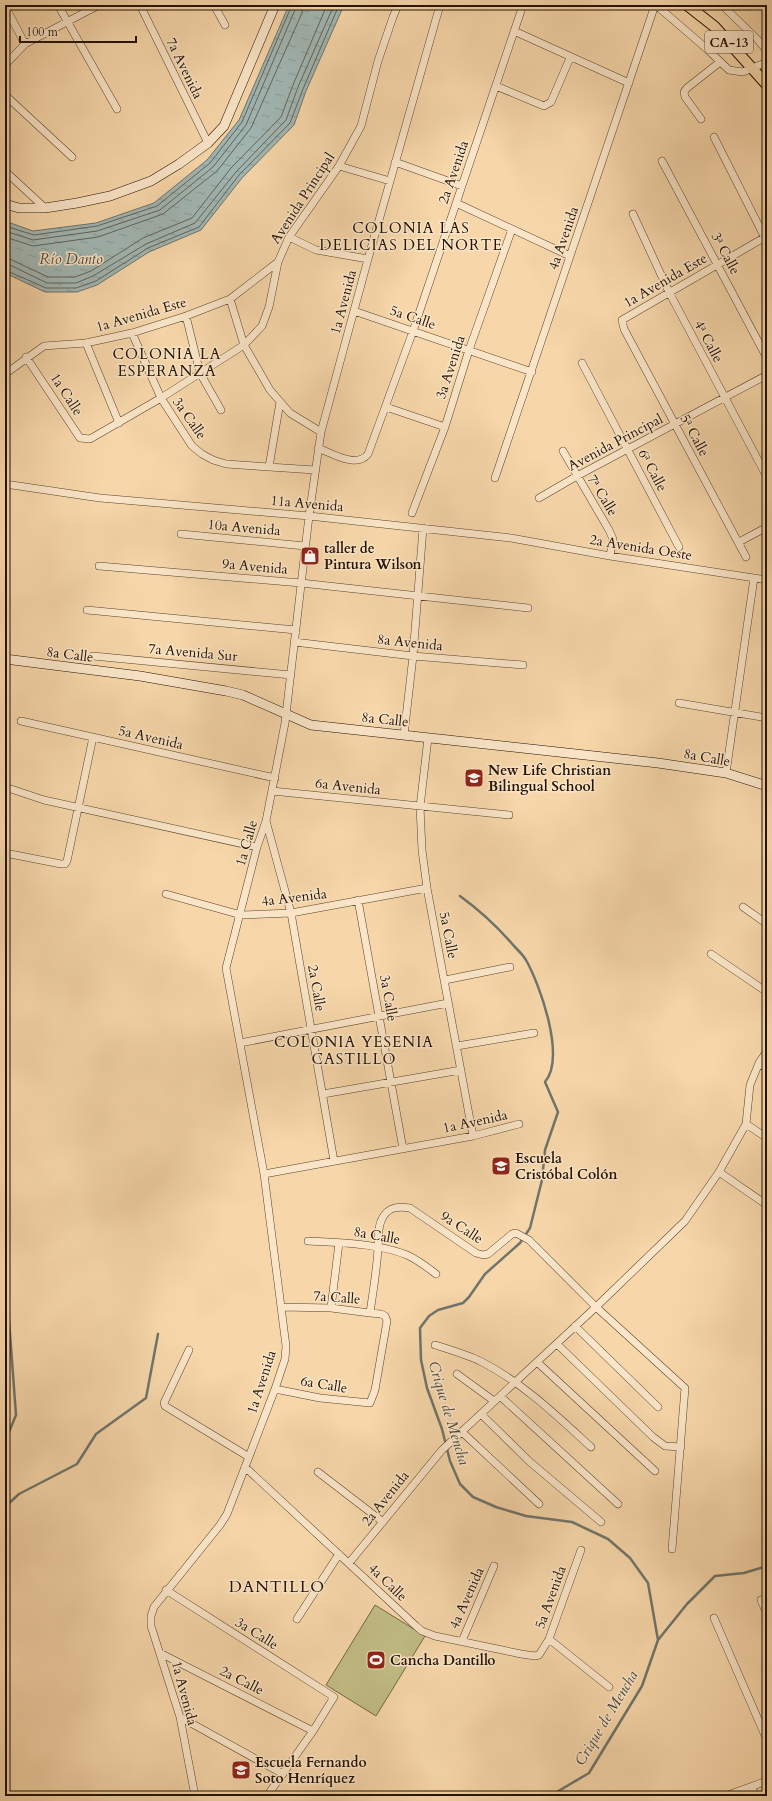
<svg xmlns="http://www.w3.org/2000/svg" width="772" height="1801" viewBox="0 0 772 1801" font-family="Cardo,serif">
	<style>
		.garden { fill: #c2bd85; stroke: #726742 }
		.water { fill: url(#water-ripples); stroke: #6f756c }
		.lines { fill: none; stroke-linecap: round; stroke-linejoin: round }
		.shore { stroke: #62645a; stroke-width: 1 }
		.stream { stroke: #6f756c; stroke-width: 2.5 }
		.street-casing { stroke: #58422a; stroke-width: 8 }
		.secondary-casing { stroke: #231100; stroke-width: 10 }
		.primary-casing { stroke: #231100; stroke-width: 12 }
		.street { stroke: #fae5c8; stroke-width: 7 }
		.secondary { stroke: #fae5c8; stroke-width: 9 }
		.primary { stroke: #f7d7aa; stroke-width: 10 }
		.labels { text-anchor: middle; stroke-width: 3; stroke-linejoin: round; paint-order: stroke }
		.shield { fill: #fae5c8; stroke: #64513c; stroke-width: 1 }
		.shield-label { font-size: 13px; font-weight: bold; fill: #231100 }
		.street-label { font-size: 14px; fill: #231100; stroke: #fae5c8 }
		.poi-label { font-size: 14px; font-weight: bold; fill: #231100; stroke: #fae5c8; text-anchor: start }
		.neighbourhood-label { font-size: 15px; letter-spacing: 1px; fill: #231100; stroke: #fae5c8 }
		.water-label { font-size: 15px; font-style: italic; fill: #4f4b3f; stroke: #fae5c8 }
		.quarter-label { font-size: 16px; letter-spacing: 1px; fill: #231100; stroke: #fae5c8 }
	</style>
	<defs>
		<pattern id="water-ripples" width="26" height="14" patternUnits="userSpaceOnUse"><rect width="26" height="14" fill="#a1b7b4"/><path d="M2 4q2-2 4 0t4 0M15 11q2-2 4 0t4 0" fill="none" stroke="#8a9c99"/></pattern>
	</defs>
	<rect width="100%" height="100%" fill="#f7d7aa"/>
	<filter id="stains"><feTurbulence type="fractalNoise" baseFrequency=".005" numOctaves="4"/><feColorMatrix values="0 0 0 0 .2 0 0 0 0 .09 0 0 0 0 .02 0 0 0 .5 -.17"/></filter>
	<radialGradient id="worn" r=".72"><stop offset=".6" stop-color="#630" stop-opacity="0"/><stop offset="1" stop-color="#630" stop-opacity=".3"/></radialGradient>
	<path class="garden" d="M375,1605l50,31 -49,80 -50,-31z"/>
	<path class="water" d="M289,5h55l-38,86 -12,34 -52,53 -41,52 -52,22 -52,33 -20,7h-32l-40,-19v-52l28,10 63,-8 58,-20 53,-43 32,-40z"/>
	<g class="lines">
		<path class="shore" d="M5,226l29,9 63,-9 60,-20 53,-43 32,-41 50,-117
			M5,231l28,9 64,-9 63,-21 53,-43 33,-42 51,-120
			M5,237l28,9 65,-9 65,-23 54,-43 34,-43 51,-115 1,-8
			M5,258l7,2 36,17h27l16,-6 52,-33 49,-20 39,-50 50,-51 12,-32 34,-80
			M5,265h5l37,18h29l17,-7 53,-32 49,-21 41,-51 50,-52 12,-33 36,-82
			M5,270l41,18h30l20,-7 52,-33 51,-21 40,-52 51,-52 13,-34 36,-84"/>
		<path class="stream" d="M460,896c22,16 36,29 54,50 4,4 9,9 12,14 14,25 40,97 19,122l13,30 -13,38 -3,30 -12,48 -10,15 -35,31 -16,23 -6,6 -25,7 -9,6 -9,12 1,32 6,28 15,41 8,32 10,23 13,13 23,10 30,9 46,6 36,17 22,19 18,25 10,57 -16,46 -53,87 -39,23
			M5,1287l2,6 9,122 -11,27
			M5,1507l14,-13 58,-30 19,-30 50,-36 12,-64
			M658,1640l29,-36 28,-28 29,-3 20,-6 3,-4"/>
		<defs>
			<path id="street" d="M58,5l59,104
				M140,5l68,138
				M214,5l11,20
				M656,5l51,44 22,21 14,2 24,-10
				M722,5l36,35 9,11
				M5,6l20,38
				M514,31l115,52
				M5,65l20,-21 74,-39
				M496,86l48,20 7,-4 19,-44
				M5,95l67,62
				M701,119l-16,-22 -1,-5 3,-4 33,-26
				M714,137l53,105
				M662,161l105,197
				M395,162l67,24
				M339,166l51,15
				M5,171l40,37
				M456,203l114,53
				M633,214l36,78 98,185
				M289,237l27,13 52,9
				M230,299l14,46 26,45 20,23 31,19
				M354,311l178,61
				M186,316l14,57 21,37
				M132,333l29,65 31,48 10,8 11,6 13,4 89,6
				M86,343l33,80
				M26,357l54,81 10,1 71,-41 83,-53 18,-19 7,-19 9,-45 11,-25 50,-71 22,-40 17,-65 15,-44 5,-12
				M582,363l97,184
				M5,374l39,-28 42,-3 46,-10 54,-17 44,-17 48,-37
				M386,407l59,20
				M318,448c13,5 39,21 50,6l45,-123 110,-326
				M563,451l46,79 4,9 -3,17
				M269,467l11,-65
				M495,478l160,-473
				M5,484l95,14 209,18 202,22 99,18 157,24
				M539,498l38,-22 190,-101
				M412,513l33,-86 24,-77 43,-121
				M181,534l124,12
				M739,542l28,-15
				M746,557l-122,-228 -2,-9 145,-84
				M99,566l202,17 227,25
				M87,610l209,20
				M294,642l119,14 110,9
				M93,656l198,19
				M679,703l88,15
				M21,721l254,57
				M404,735l9,-79 10,-128
				M428,738l-8,69 2,43 5,38 46,248
				M726,773l28,-195
				M11,789l33,11 213,47
				M272,791l237,24
				M266,821l25,92 43,248
				M5,853l56,11h4l2,-3 26,-124
				M166,894l75,21 50,-2 136,-25
				M358,900l45,249
				M743,907l24,17
				M711,954l56,38
				M445,980l65,-13
				M240,1043l208,-40
				M457,1046l77,-13
				M759,1063l8,6
				M323,1094l138,-24
				M746,1124l21,14
				M719,1172l48,33
				M264,1174l209,-38 46,-12
				M308,1241c32,2 69,2 99,14 11,5 20,12 29,19
				M331,1308l8,-65
				M370,1313c3,-22 7,-44 8,-65 1,-10 -1,-22 5,-31 6,-10 15,-11 27,-9l66,45 7,2 5,-1 24,-20 4,-1 13,7 67,67 89,81 -13,161
				M575,1326l83,81
				M557,1344l96,93 12,9 16,1
				M435,1345c16,5 33,10 47,17 41,21 75,54 109,85
				M189,1350l-25,53 1,3 84,51
				M537,1362l118,109
				M457,1374l37,27
				M275,1389l45,9 50,5 5,-13 12,-69 -2,-5 -4,-2 -11,-1 -39,-5 -50,-1
				M500,1396l118,108
				M481,1414l49,48 71,60
				M462,1432l77,72
				M245,1467l171,159 6,5 13,5 86,18 14,2 4,-1 10,-16 32,-89
				M318,1472l65,50
				M349,1563l93,-113 154,-143 89,-86 34,-49 27,-48 4,-39 9,-22 8,-12
				M166,1590l168,107 -21,34 -46,65
				M761,1600l6,14
				M714,1618l53,122
				M297,1619l42,-65
				M549,1639l60,48
				M462,1641l32,-75
				M160,1653l153,78
				M180,1717l103,57
				M751,1787l5,9
				M195,1796l-15,-79 -29,-91v-10l3,-9 66,-82 7,-11 48,-125 10,-30 1,-13 -22,-172 -38,-206 31,-121 9,-26 19,-98 24,-207 12,-84 47,-173 72,-254
				M725,1796l42,-15"/>
			<path id="secondary" d="M5,204l14,4h26l32,-5 33,-7 41,-15 28,-17 29,-21 16,-17 51,-121
				M5,659l135,17 86,15 17,4 68,30 347,38 68,10 41,13"/>
			<path id="primary" d="M687,5l28,22 52,58"/>
		</defs>
		<use href="#street" class="street-casing"/>
		<use href="#secondary" class="secondary-casing"/>
		<use href="#primary" class="primary-casing"/>
		<use href="#street" class="street"/>
		<use href="#secondary" class="secondary"/>
		<use href="#primary" class="primary"/>
	</g>
	<defs>
		<symbol id="shop-square" viewBox="-11 -11 22 22"><rect x="-9" y="-9" width="18" height="18" rx="4" fill="#8f2418" stroke="#fae5c8"/><path d="M-5-2.5h2.3a2.7 3.5 0 0 1 5.4 0H5L5.5 6h-11ZM-1.5-2.5h3a1.5 2.3 0 0 0-3 0Z" fill="#fff"/></symbol>
		<symbol id="school-square" viewBox="-11 -11 22 22"><rect x="-9" y="-9" width="18" height="18" rx="4" fill="#8f2418" stroke="#fae5c8"/><path d="M0-5L7-2L0 1L-7-2ZM-4 1L0 2.5L4 1V4Q0 6-4 4Z" fill="#fff"/></symbol>
		<symbol id="stadium-square" viewBox="-11 -11 22 22"><rect x="-9" y="-9" width="18" height="18" rx="4" fill="#8f2418" stroke="#fae5c8"/><path d="M0-5a6.5 5 0 1 0 0 10a6.5 5 0 1 0 0-10ZM-3.5-1.8h7v3.6h-7Z" fill="#fff"/></symbol>
	</defs>
	<g fill-rule="evenodd">
		<use href="#shop-square" x="299" y="545" width="22" height="22"/>
		<use href="#school-square" x="463" y="767" width="22" height="22"/>
		<use href="#school-square" x="490" y="1155" width="22" height="22"/>
		<use href="#stadium-square" x="365" y="1649" width="22" height="22"/>
		<use href="#school-square" x="230" y="1759" width="22" height="22"/>
	</g>
	<g class="labels">
		<rect class="shield" x="705" y="31" width="48" height="22" rx="3"/>
		<g class="shield-label">
			<text x="729" y="47">CA-13</text>
		</g>
		<g class="street-label">
			<text transform="translate(185 68) rotate(64)" y="5">7a Avenida</text>
			<text transform="translate(453 172) rotate(-71)" y="5">2a Avenida</text>
			<text transform="translate(302 198) rotate(-57)" y="5">Avenida Principal</text>
			<text transform="translate(563 238) rotate(-71)" y="5">4a Avenida</text>
			<text transform="translate(726 253) rotate(62)" y="5">3ª Calle</text>
			<text transform="translate(665 280) rotate(-30)" y="5">1a Avenida Este</text>
			<text transform="translate(343 302) rotate(-75)" y="5">1a Avenida</text>
			<text transform="translate(141 314) rotate(-16)" y="5">1a Avenida Este</text>
			<text transform="translate(413 317) rotate(19)" y="5">5a Calle</text>
			<text transform="translate(709 341) rotate(62)" y="5">4ª Calle</text>
			<text transform="translate(450 367) rotate(-72)" y="5">3a Avenida</text>
			<text transform="translate(67 394) rotate(57)" y="5">1a Calle</text>
			<text transform="translate(190 418) rotate(55)" y="5">3a Calle</text>
			<text transform="translate(695 435) rotate(62)" y="5">5ª Calle</text>
			<text transform="translate(615 442) rotate(-28)" y="5">Avenida Principal</text>
			<text transform="translate(653 470) rotate(62)" y="5">6ª Calle</text>
			<text transform="translate(603 495) rotate(59)" y="5">7ª Calle</text>
			<text transform="translate(307 503) rotate(5)" y="5">11a Avenida</text>
			<text transform="translate(244 527) rotate(5)" y="5">10a Avenida</text>
			<text transform="translate(641 547) rotate(9)" y="5">2a Avenida Oeste</text>
			<text transform="translate(255 566) rotate(5)" y="5">9a Avenida</text>
			<text transform="translate(410 642) rotate(6)" y="5">8a Avenida</text>
			<text transform="translate(193 652) rotate(5)" y="5">7a Avenida Sur</text>
			<text transform="translate(70 654) rotate(7)" y="5">8a Calle</text>
			<text transform="translate(385 719) rotate(6)" y="5">8a Calle</text>
			<text transform="translate(151 737) rotate(13)" y="5">5a Avenida</text>
			<text transform="translate(707 757) rotate(10)" y="5">8a Calle</text>
			<text transform="translate(348 786) rotate(6)" y="5">6a Avenida</text>
			<text transform="translate(246 843) rotate(-74)" y="5">1a Calle</text>
			<text transform="translate(294 897) rotate(-7)" y="5">4a Avenida</text>
			<text transform="translate(449 935) rotate(79)" y="5">5a Calle</text>
			<text transform="translate(317 988) rotate(80)" y="5">2a Calle</text>
			<text transform="translate(389 998) rotate(80)" y="5">3a Calle</text>
			<text transform="translate(475 1121) rotate(-12)" y="5">1a Avenida</text>
			<text transform="translate(462 1227) rotate(33)" y="5">9a Calle</text>
			<text transform="translate(377 1235) rotate(10)" y="5">8a Calle</text>
			<text transform="translate(337 1297) rotate(4)" y="5">7a Calle</text>
			<text transform="translate(261 1382) rotate(-72)" y="5">1a Avenida</text>
			<text transform="translate(324 1384) rotate(9)" y="5">6a Calle</text>
			<text transform="translate(385 1498) rotate(-51)" y="5">2a Avenida</text>
			<text transform="translate(388 1582) rotate(44)" y="5">4a Calle</text>
			<text transform="translate(550 1597) rotate(-70)" y="5">5a Avenida</text>
			<text transform="translate(466 1598) rotate(-66)" y="5">4a Avenida</text>
			<text transform="translate(257 1633) rotate(32)" y="5">3a Calle</text>
			<text transform="translate(242 1680) rotate(27)" y="5">2a Calle</text>
			<text transform="translate(185 1693) rotate(75)" y="5">1a Avenida</text>
		</g>
		<g class="poi-label">
			<text x="324" y="553">taller de<tspan x="324" dy="16">Pintura Wilson</tspan></text>
			<text x="488" y="775">New Life Christian<tspan x="488" dy="16">Bilingual School</tspan></text>
			<text x="515" y="1163">Escuela<tspan x="515" dy="16">Cristóbal Colón</tspan></text>
			<text x="390" y="1665">Cancha Dantillo</text>
			<text x="255" y="1767">Escuela Fernando<tspan x="255" dy="16">Soto Henríquez</tspan></text>
		</g>
		<g class="neighbourhood-label">
			<text x="411" y="233">COLONIA LAS<tspan x="411" dy="17">DELICIAS DEL NORTE</tspan></text>
			<text x="167" y="359">COLONIA LA<tspan x="167" dy="17">ESPERANZA</tspan></text>
			<text x="354" y="1047">COLONIA YESENIA<tspan x="354" dy="17">CASTILLO</tspan></text>
		</g>
		<g class="water-label">
			<text x="71" y="264">Río Danto</text>
			<text transform="translate(449 1413) rotate(73)" y="5">Crique de Mencha</text>
			<text transform="translate(606 1718) rotate(-59)" y="5">Crique de Mencha</text>
		</g>
		<g class="quarter-label">
			<text x="277" y="1592">DANTILLO</text>
		</g>
	</g>
	<rect width="772" height="1801" fill="none" stroke="#f7d7aa" stroke-width="20"/>
	<rect x="6" y="6" width="760" height="1789" fill="none" stroke="#231100" stroke-width="2"/>
	<rect x="10" y="10" width="752" height="1781" fill="none" stroke="#231100"/>
	<path d="M20 36v6h116v-6" fill="none" stroke="#231100" stroke-width="2"/>
	<text x="26" y="36" font-size="12" fill="#231100" stroke="#fae5c8" stroke-width="3" paint-order="stroke">100 m</text>
	<rect width="100%" height="100%" filter="url(#stains)"/>
	<rect width="100%" height="100%" fill="url(#worn)"/>
</svg>
